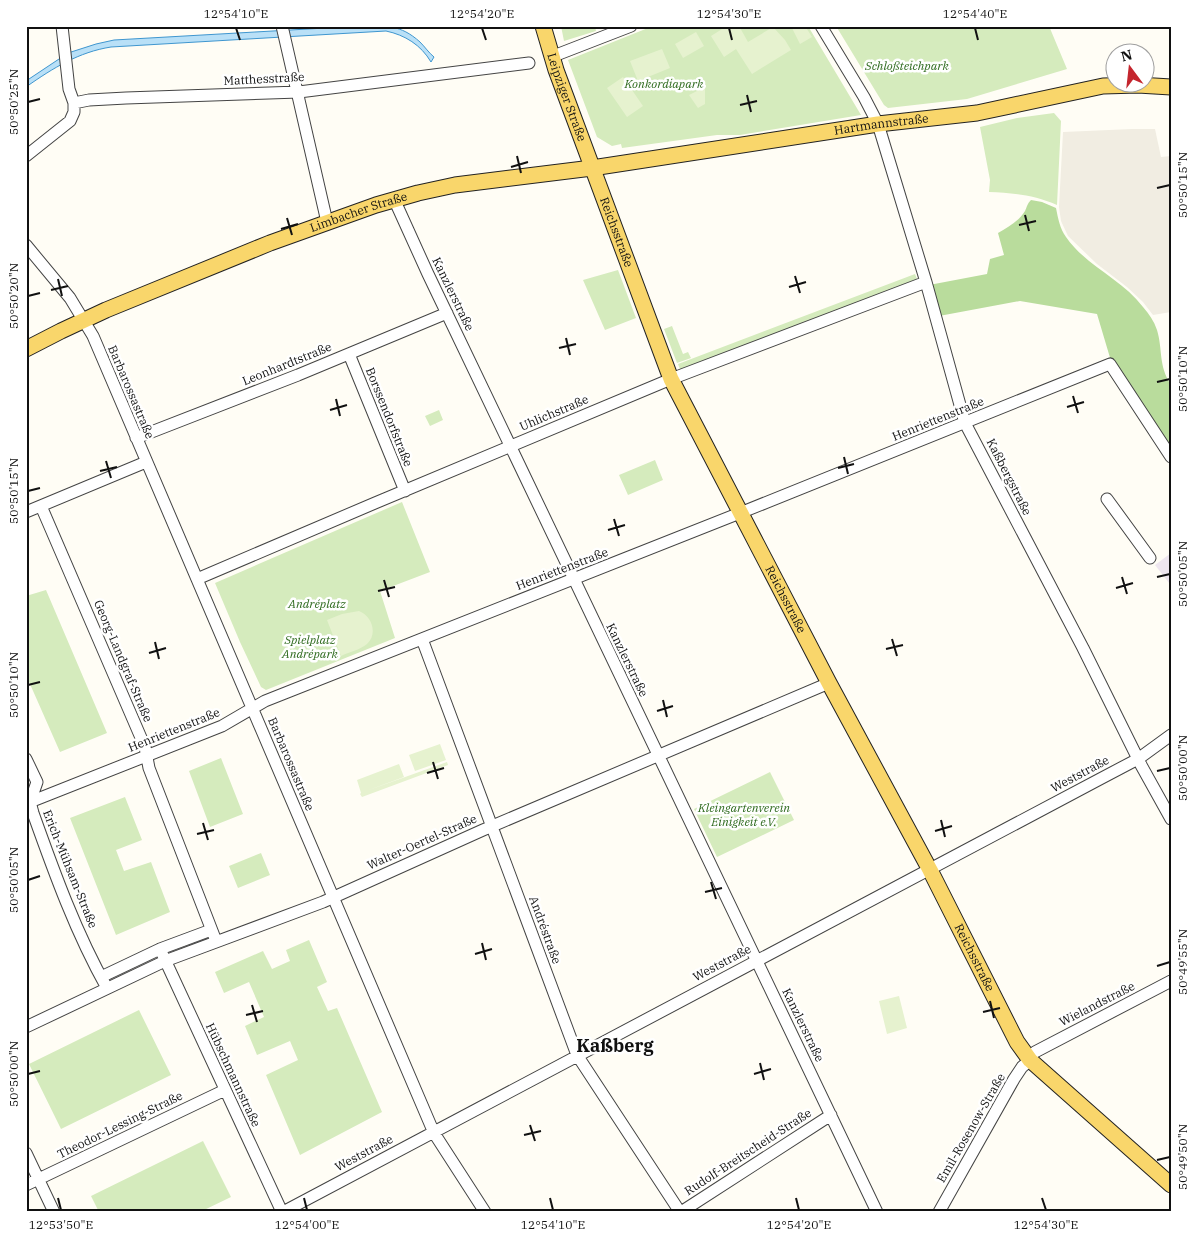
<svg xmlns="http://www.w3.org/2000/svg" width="1197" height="1238" viewBox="0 0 1197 1238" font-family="'IBM Plex Serif',serif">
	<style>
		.industrial { fill: #eee6ef }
		.green { fill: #d5ebbd }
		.forest { fill: #b9dc9c }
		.pitch { fill: #e6f2cf }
		.plaza { fill: #f1ede2 }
		.water { fill: #b9e0f7; stroke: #3f96cf }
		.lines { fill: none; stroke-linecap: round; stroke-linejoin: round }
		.minor-casing { stroke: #444; stroke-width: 13 }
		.major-casing { stroke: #222; stroke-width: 17 }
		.minor { stroke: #fff; stroke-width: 11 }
		.major { stroke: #f9d66b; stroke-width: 15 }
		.ticks { fill: none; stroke: #111; stroke-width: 2 }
		.labels { text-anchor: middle; stroke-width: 5; stroke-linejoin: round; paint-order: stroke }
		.park-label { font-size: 12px; font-style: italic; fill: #2f6b1f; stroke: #fff }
		.street-label { font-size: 12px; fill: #111; stroke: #fff }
		.district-label { font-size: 18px; font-weight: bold; fill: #111; stroke: #fff }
		.neatline { fill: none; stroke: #111; stroke-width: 2 }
		.ticks-label { font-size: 12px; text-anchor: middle; fill: #111 }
	</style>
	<rect width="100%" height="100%" fill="#fffdf5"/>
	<path class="industrial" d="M1171,553v28l-2,2 -14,-18z"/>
	<path class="green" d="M561,26h34l1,5 -32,10z
		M653,26h155l53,89 -121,20h-23l-95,13 -1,-4 -9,2 -15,-9 -29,-77z
		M836,26h213l18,43 -100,30 -79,9 -4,-3z
		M1054,113l7,8 -4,84c-23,-10 -44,-12 -68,-13l1,-12 -10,-53 37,-9z
		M618,270l18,48 -31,12 -22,-50z
		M915,274l2,5 -236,93 -3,-8z
		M672,326l11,28 5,-2 3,6 -14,5 -13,-34z
		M439,410l4,10 -13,6 -5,-10z
		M655,460l8,20 -35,15 -9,-20z
		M402,502l28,70 -50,19 15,47 -129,52 -5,-3 -21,-45 -25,-59z
		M46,590l61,143 -47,19 -34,-77v-79z
		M221,758l22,56 -33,13 -21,-56z
		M770,772l24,48 -77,37 -23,-48z
		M125,797l17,43 -26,10 8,21 27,-9 19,50 -54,23 -46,-117z
		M261,853l9,22 -32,13 -9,-22z
		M309,940l18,42 -10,5 11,24 9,-3 45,104 -82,43 -34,-80 32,-15 -8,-19 -33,14 -12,-29 19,-9 -15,-35 -25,11 -9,-21 48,-21 9,18 18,-8 -4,-11z
		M139,1010l32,65 -110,54 -32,-65z
		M203,1141l28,56 -31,15h-101l-8,-16z"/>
	<path class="forest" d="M1031,200l11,2 14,6c2,10 4,21 10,29 20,29 56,42 77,70 6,7 11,14 14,23 6,20 1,35 14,55v65l-60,-89 -14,-47 -77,-13 -81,15 -10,-31 58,-11 3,-15 14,-4 -6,-22c10,-6 21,-12 27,-22 2,-4 2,-7 6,-11z"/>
	<path class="pitch" d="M727,26h12l9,16 25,-15 12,13 6,10 -39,24 -16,-25 -12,8 -13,-21z
		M791,26h14l7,11 -12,7z
		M696,32l8,14 -21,12 -8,-14z
		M662,49l8,19 -32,13 -8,-20z
		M623,77l20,29 -16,11 -20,-29z
		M701,89l4,-1v16l-7,4 -9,-13z
		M359,611c13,5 19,23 8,33 -7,6 -18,8 -26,12l-14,-36 15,-6z
		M440,744l6,16 -31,11 -6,-16z
		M447,762l1,3 -86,32 -2,-3 1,-1 -4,-13 42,-16 5,13 -38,14z
		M899,996l8,32 -20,6 -8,-33z"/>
	<path class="plaza" d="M1132,129h23l6,28 10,-1v156l-18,3 -10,-13 -16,-15 -30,-23 -29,-28 -7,-15 -2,-14 4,-75z"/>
	<path class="water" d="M361,26c25,0 39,-2 59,16 5,5 9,11 14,15l-3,5c-10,-17 -26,-27 -45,-31l-275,16c-32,5 -58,21 -85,40v-6l42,-28 28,-9 18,-4z"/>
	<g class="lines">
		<defs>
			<path id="minor" d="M282,26l45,196
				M821,26l43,71 14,27 48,158 39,141 118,225 58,117 30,54
				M551,57l80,-31
				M74,103l15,-3 37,-2 173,-6 230,-29
				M26,156l44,-35 4,-9v-9l-5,-14 -7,-63
				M394,199l34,75 449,938
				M26,245l44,53 23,38 341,797 51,79
				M349,354l56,137
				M136,438l162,-63 149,-62
				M1107,499l43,59
				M41,506l104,241 4,21 67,173
				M26,512l120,-50
				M197,579l178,-76 296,-124 255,-97
				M422,639l155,416 103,157
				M26,759l11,23 -7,20 3,11c21,59 43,120 74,175
				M26,802h4l192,-76 43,-25 475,-188 370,-149 61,93
				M160,949l122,263
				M101,977l59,-28 51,-19
				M26,1027l139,-66 158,-59 160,-72 346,-147
				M1035,1052l136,-71
				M26,1153l28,59
				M26,1185l199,-95
				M283,1212l817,-433 38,-20 33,-24
				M681,1212l150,-97
				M939,1212l75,-133 8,-12 8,-7"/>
			<g id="major">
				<path id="s1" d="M543,26l13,44 115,309 158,304 101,187 87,172 13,18 141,125"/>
				<path id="s2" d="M26,349l35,-18 45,-21 164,-67 106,-38 42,-12 37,-8 137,-17 286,-44 99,-11 126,-27 35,-1 33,2"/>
			</g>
		</defs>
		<use href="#minor" class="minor-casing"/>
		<use href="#major" class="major-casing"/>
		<use href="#minor" class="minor"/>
		<use href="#major" class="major"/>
	</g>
	<path class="ticks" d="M236,28l4,12M482,28l4,12M729,28l3,12M975,28l3,12M747,95l4,17M28,102l12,-3M740,105l17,-4M517,156l4,17M511,167l17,-5M1157,188l13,-3M1025,215l4,16M287,218l5,17M1019,225l17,-4M281,229l17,-5M795,276l5,17M58,279l4,17M789,287l17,-5M51,290l17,-4M28,296l12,-3M566,338l4,17M559,348l17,-4M1157,382l13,-3M1073,396l5,17M336,399l4,17M1067,407l17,-5M330,410l17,-5M844,457l4,17M106,461l5,17M838,468l16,-4M100,471l17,-4M28,491l12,-3M614,519l5,17M608,530l17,-5M1122,577l5,17M1157,577l13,-3M384,580l5,17M1116,588l17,-5M378,591l17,-4M892,639l5,17M155,642l4,17M886,649l17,-4M149,653l17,-5M28,685l12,-3M663,700l4,17M657,711l16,-5M433,762l5,17M1157,771l13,-3M427,773l17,-5M941,820l4,17M203,823l5,17M935,831l17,-5M197,834l17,-4M28,880l12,-4M711,882l5,17M705,892l17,-4M482,943l4,17M475,954l17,-5M1157,966l13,-4M990,1001l4,17M252,1005l5,17M983,1012l17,-4M246,1015l17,-4M760,1063l4,17M28,1074l12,-3M754,1074l17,-5M530,1125l5,16M524,1135l17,-4M1157,1160l13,-3M58,1198l3,12M304,1198l3,12M550,1198l3,12M796,1198l3,12M1042,1198l4,12"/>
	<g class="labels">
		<g class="park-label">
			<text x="907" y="70">Schloßteichpark</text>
			<text x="664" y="88">Konkordiapark</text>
			<text x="317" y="608">Andréplatz</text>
			<text x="310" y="644">Spielplatz<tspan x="310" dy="14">Andrépark</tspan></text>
			<text x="744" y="812">Kleingartenverein<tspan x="744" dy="14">Einigkeit e.V.</tspan></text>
		</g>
		<g class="street-label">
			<text transform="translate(264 79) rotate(-3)" y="4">Matthesstraße</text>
			<text dy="4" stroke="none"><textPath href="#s1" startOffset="75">Leipziger Straße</textPath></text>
			<text dy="4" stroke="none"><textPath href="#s2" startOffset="891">Hartmannstraße</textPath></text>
			<text dy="4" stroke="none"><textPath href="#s2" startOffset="360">Limbacher Straße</textPath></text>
			<text dy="4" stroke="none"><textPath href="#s1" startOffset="219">Reichsstraße</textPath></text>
			<text transform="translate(453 294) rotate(64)" y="4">Kanzlerstraße</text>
			<text transform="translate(287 364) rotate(-22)" y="4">Leonhardtstraße</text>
			<text transform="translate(131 392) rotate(67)" y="4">Barbarossastraße</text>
			<text transform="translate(554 413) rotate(-23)" y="4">Uhlichstraße</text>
			<text transform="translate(389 417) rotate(68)" y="4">Borssendorfstraße</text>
			<text transform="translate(938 419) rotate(-22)" y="4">Henriettenstraße</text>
			<text transform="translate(1009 477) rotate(63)" y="4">Kaßbergstraße</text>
			<text transform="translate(562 569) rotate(-21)" y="4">Henriettenstraße</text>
			<text dy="4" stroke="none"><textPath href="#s1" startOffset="624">Reichsstraße</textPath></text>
			<text transform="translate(627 660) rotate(64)" y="4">Kanzlerstraße</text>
			<text transform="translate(123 661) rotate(67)" y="4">Georg-Landgraf-Straße</text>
			<text transform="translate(174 730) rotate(-22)" y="4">Henriettenstraße</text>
			<text transform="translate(291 764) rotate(67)" y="4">Barbarossastraße</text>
			<text transform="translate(1080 774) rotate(-28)" y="4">Weststraße</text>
			<text transform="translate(422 842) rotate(-24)" y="4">Walter-Oertel-Straße</text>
			<text transform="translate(70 869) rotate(68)" y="4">Erich-Mühsam-Straße</text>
			<text transform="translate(545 930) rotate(70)" y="4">Andréstraße</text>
			<text dy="4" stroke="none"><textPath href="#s1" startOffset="1029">Reichsstraße</textPath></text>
			<text transform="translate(722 963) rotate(-28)" y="4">Weststraße</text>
			<text transform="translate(1097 1004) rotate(-27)" y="4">Wielandstraße</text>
			<text transform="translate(803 1025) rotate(64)" y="4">Kanzlerstraße</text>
			<text transform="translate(233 1075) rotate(65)" y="4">Hübschmannstraße</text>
			<text transform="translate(120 1125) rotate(-26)" y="4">Theodor-Lessing-Straße</text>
			<text transform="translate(971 1128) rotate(-60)" y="4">Emil-Rosenow-Straße</text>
			<text transform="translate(748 1152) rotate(-33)" y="4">Rudolf-Breitscheid-Straße</text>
			<text transform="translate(364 1153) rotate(-28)" y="4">Weststraße</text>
		</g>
		<g class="district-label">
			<text x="615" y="1052">Kaßberg</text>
		</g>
	</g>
	<rect width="1197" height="1238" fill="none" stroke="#ffffff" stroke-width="55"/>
	<g transform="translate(1130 68) rotate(345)"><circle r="24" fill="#ffffff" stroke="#a0a0a0"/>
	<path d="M0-4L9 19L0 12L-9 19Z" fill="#c4262e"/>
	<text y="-8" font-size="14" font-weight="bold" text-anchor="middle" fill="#111111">N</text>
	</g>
	<rect x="28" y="28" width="1142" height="1182" class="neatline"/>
	<g class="ticks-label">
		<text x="236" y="18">12°54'10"E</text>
		<text x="482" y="18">12°54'20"E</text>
		<text x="729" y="18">12°54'30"E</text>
		<text x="975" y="18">12°54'40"E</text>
		<text transform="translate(14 102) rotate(-90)" y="4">50°50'25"N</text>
		<text transform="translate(1183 185) rotate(-90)" y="4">50°50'15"N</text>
		<text transform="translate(14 296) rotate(-90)" y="4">50°50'20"N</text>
		<text transform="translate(1183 379) rotate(-90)" y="4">50°50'10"N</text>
		<text transform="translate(14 491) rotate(-90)" y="4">50°50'15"N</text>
		<text transform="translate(1183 574) rotate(-90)" y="4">50°50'05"N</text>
		<text transform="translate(14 685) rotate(-90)" y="4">50°50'10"N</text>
		<text transform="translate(1183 768) rotate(-90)" y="4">50°50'00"N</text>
		<text transform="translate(14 880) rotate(-90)" y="4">50°50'05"N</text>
		<text transform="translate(1183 962) rotate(-90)" y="4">50°49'55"N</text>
		<text transform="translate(14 1074) rotate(-90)" y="4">50°50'00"N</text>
		<text transform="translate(1183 1157) rotate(-90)" y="4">50°49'50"N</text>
		<text x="61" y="1229">12°53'50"E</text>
		<text x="307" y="1229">12°54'00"E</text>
		<text x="553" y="1229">12°54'10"E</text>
		<text x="799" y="1229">12°54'20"E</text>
		<text x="1046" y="1229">12°54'30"E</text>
	</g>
</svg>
